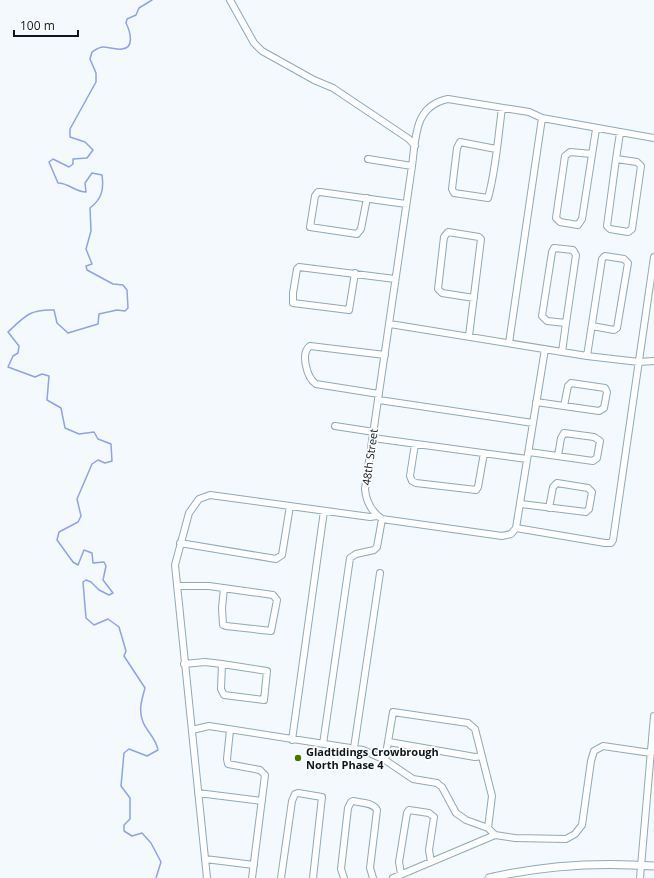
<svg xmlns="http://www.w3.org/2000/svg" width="654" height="878" viewBox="0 0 654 878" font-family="'Open Sans',sans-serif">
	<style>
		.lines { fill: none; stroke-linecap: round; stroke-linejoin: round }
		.stream { stroke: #8ea3e9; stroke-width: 1.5 }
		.minor-casing { stroke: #8fa9b7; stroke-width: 8 }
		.major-casing { stroke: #8fa9b7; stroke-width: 9 }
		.minor { stroke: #fff; stroke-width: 6 }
		.major { stroke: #fff; stroke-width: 7 }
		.poi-dot { fill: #457801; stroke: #fff; stroke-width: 1.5 }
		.labels { text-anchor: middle; stroke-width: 3.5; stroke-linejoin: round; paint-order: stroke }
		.street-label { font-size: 11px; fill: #0d171c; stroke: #fff }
		.poi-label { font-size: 11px; font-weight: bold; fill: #0d171c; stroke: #fff; text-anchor: start }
	</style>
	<rect width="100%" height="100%" fill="#f3f9fc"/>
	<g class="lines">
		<path class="stream" d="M152,0l-13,8 -3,7 -9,4 -1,4c4,8 9,25 -4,26 -7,1 -13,-2 -19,-2 -4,0 -8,3 -11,5l-2,7 6,14v9l-26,47v8l15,5 8,8 -6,8 -14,1v5l-4,3 -16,-8 -4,3 9,21c11,0 17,9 28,9l-1,-9 7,-10 10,2c2,14 0,24 -12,33l1,23 -5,18 6,15 -6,2 1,4 26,14 10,1 4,5 1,18 -3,3 -8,-1 -18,4 -1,10 -30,9 -11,-10 -3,-13c-24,-1 -29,6 -46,22l11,14 -1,7 -5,3 -5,11 27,10 7,-3 7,2 -2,24 14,8 4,20 14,6 15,-2 4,7 13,5 1,17 -7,2 -7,-3 -6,4 -15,35 4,17 -3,6 -19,10 -2,8 16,22 5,3 6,-15 8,3 1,10 11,-1 2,4 -3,14 10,13 -4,2 -10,-5 -8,-8 -5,-2 -3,2 3,36 8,7 14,-6 11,8 7,24 -2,5 21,32c-3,11 -7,22 -2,34 4,10 13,16 15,28l-11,6 -18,-7 -5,4 -3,33 9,12v21l-6,6v6l8,5 10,-3 9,10 10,19 -5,16"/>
		<defs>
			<path id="minor" d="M230,0l24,43 8,8 52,29 19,8 76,51 6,7
				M542,118l112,20
				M496,149l-36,-7 -3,6 -5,41 2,4 34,5c8,-28 10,-61 14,-90
				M592,154l-22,-2 -5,4 -9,62 4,4 18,3 4,-6 14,-90
				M368,159l44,7
				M616,159l21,3 4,4 -9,63 -4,3 -18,-3 -3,-3z
				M616,159l4,-26
				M367,198l-6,31 -4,5 -47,-7 5,-31 3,-4h2l86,12
				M554,248l19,2 3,5 -10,68 -19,-2 -5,-5 10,-64z
				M355,273l-6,37 -56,-7v-10l4,-24 2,-2 96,12
				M390,324l197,32 52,6 15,-1
				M469,336l12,-97 -2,-2 -31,-5 -4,5 -6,52 4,4 32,5
				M509,343l33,-225 -13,-6 -81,-13c-34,7 -32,38 -36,67l-47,323c1,12 7,23 17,30l120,17 9,-2 5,-6 29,-179
				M562,352l4,-29
				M587,356l15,-97 3,-3 19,3 4,4 -11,65 -3,2 -22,-4
				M379,394l-63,-10c-9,-6 -16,-31 -6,-38l75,9
				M379,400l154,23
				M536,402l63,9 5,-3 3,-16 -2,-4 -34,-5 -3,3 -4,20
				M335,426l39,6
				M373,438l154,21
				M415,444l-5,32 2,5 4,2 60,7 2,-3 6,-34
				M529,452l64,9 4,-3 3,-17 -6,-4 -30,-4 -3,5 -3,18
				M521,504l65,8 3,-3 3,-17 -4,-4 -31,-5 -4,4 -4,21
				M516,528l89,15h6l2,-3 41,-283
				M180,543l96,16 6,-4 8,-49
				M177,586h32l64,9 4,5 -6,31 -45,-5 -3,-1 -1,-17 2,-20
				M184,664l21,-2 17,2
				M222,664l45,7 -3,29 -40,-5 -3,-6z
				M192,730l17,-4 154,24 22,10 28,19 24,4 5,4 14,26 10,7 22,8 7,7
				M230,730l-3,29 1,5 32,6 5,5 -13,103
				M292,740l32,-229
				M389,742l86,15 7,-1
				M323,744l27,-186 6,-4 18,-4 3,-3 5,-28
				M354,748l26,-175
				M385,760l8,-48 75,11 7,6 17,67 -4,32
				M198,793l64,8
				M205,859l49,6
				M401,874l-2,-12 8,-49 2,-3 20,3 5,4 -5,33 2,12
				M207,878l-32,-313 14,-52 10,-14 11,-4 160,22 7,-1
				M281,878l11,-77 3,-7 3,-1 24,4 -9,81
				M344,878l-3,-9 7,-61 3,-6 2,-1c8,2 20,1 24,9l-7,58 3,10
				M393,878l102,-43 20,3 51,1 9,-5 7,-9 9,-64 3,-10 9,-5 48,7
				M640,878l14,-162"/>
			<path id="major" d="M489,878c55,-13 109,-16 165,-12"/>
		</defs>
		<use href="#minor" class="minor-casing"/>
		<use href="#major" class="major-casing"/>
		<use href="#minor" class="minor"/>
		<use href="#major" class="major"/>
	</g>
	<circle class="poi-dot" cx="298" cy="758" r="4"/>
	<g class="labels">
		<g class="street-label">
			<text transform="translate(370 457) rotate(-82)" y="4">48th Street</text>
		</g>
		<g class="poi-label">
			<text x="306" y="756">Gladtidings Crowbrough<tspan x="306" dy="13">North Phase 4</tspan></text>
		</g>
	</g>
	<path d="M14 30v6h64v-6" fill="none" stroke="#0d171c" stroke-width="2"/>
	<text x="20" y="30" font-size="12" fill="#0d171c" stroke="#ffffff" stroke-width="3" paint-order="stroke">100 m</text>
</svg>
